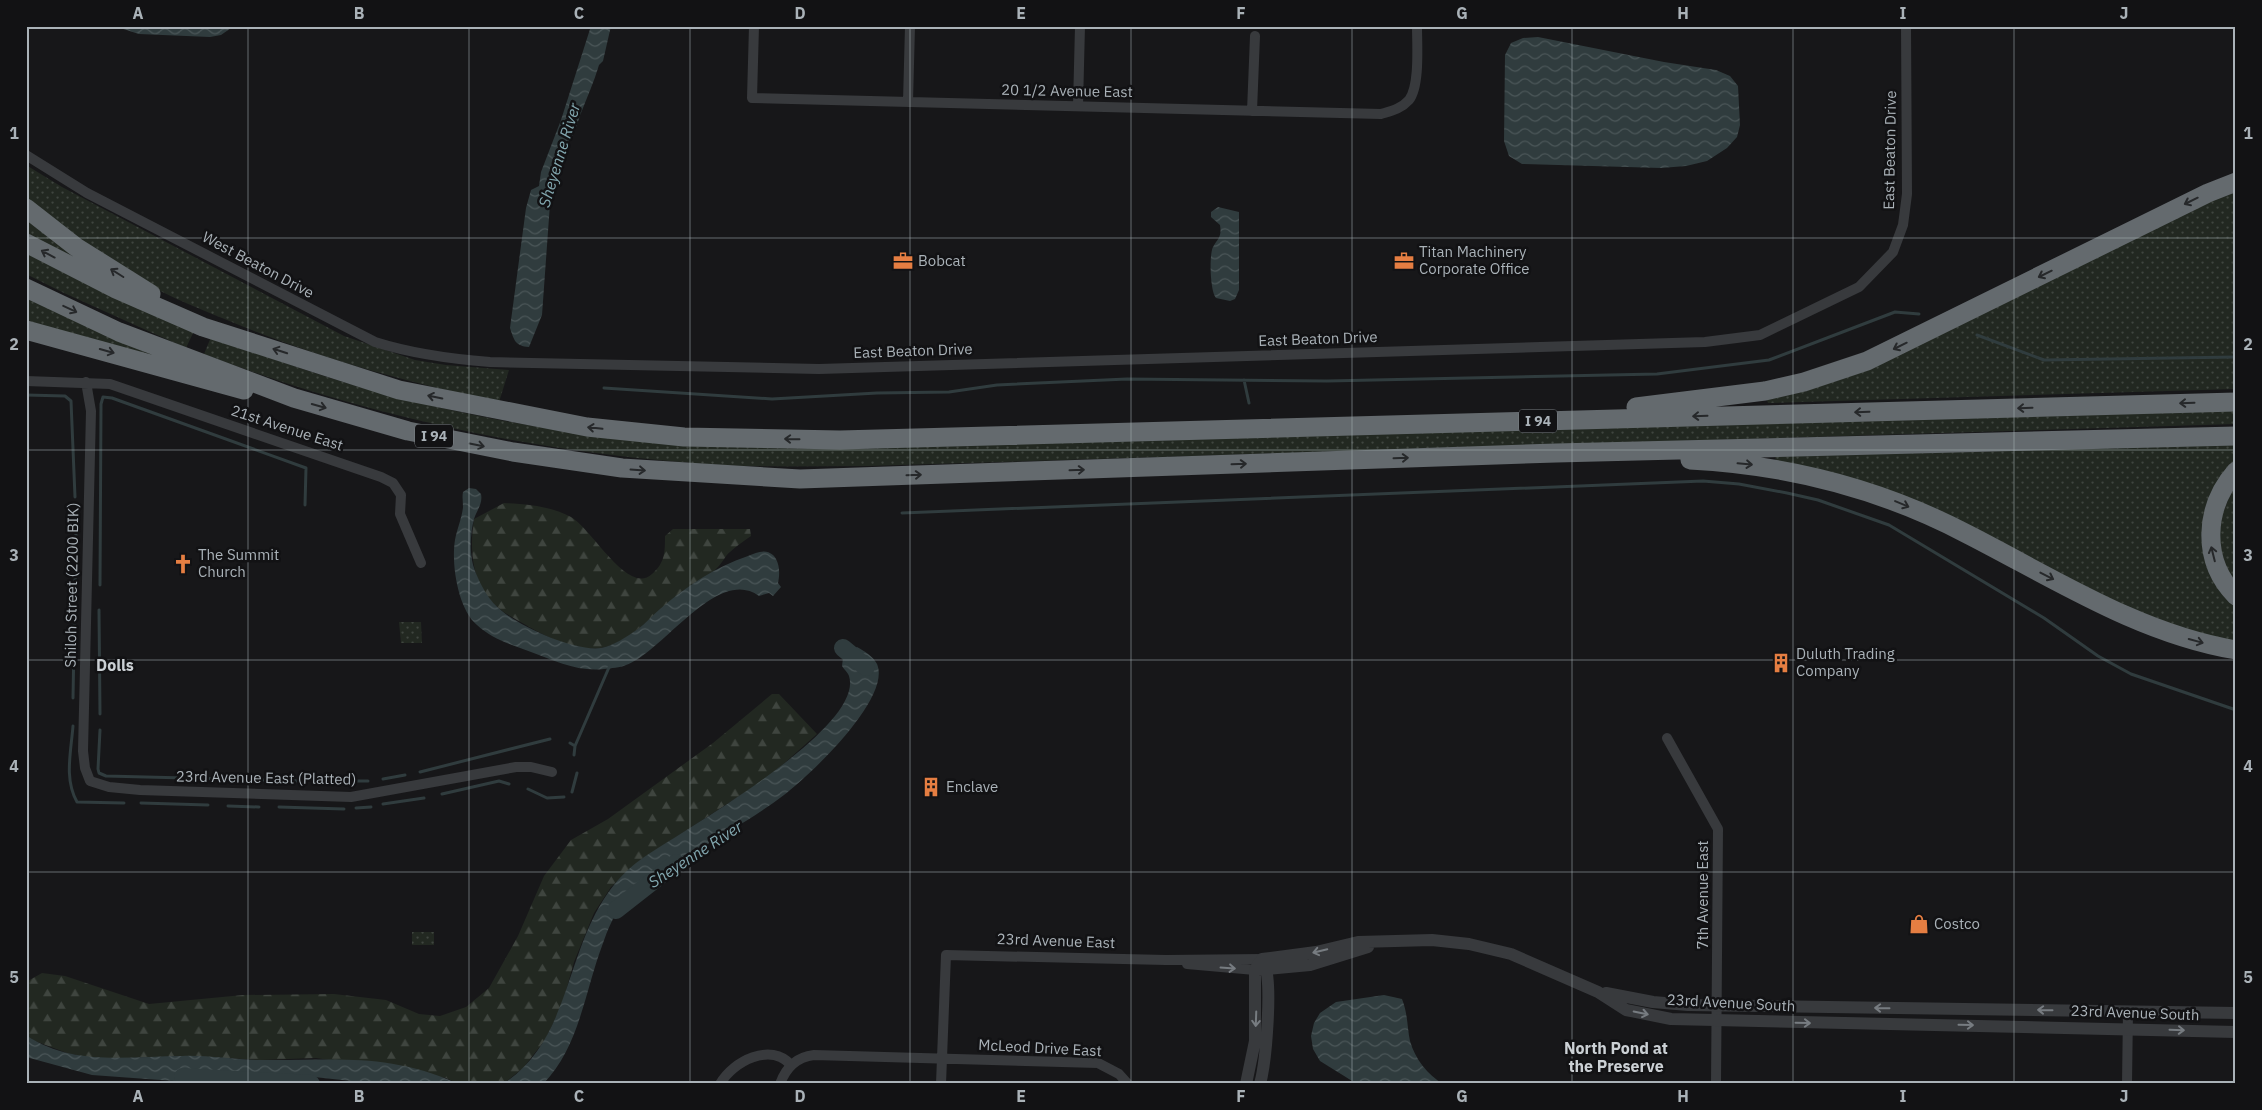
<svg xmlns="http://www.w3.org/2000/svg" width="2262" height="1110" viewBox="0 0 2262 1110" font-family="'IBM Plex Sans',sans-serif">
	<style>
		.grass { fill: url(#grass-dots) }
		.forest { fill: url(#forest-firs) }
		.water { fill: url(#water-waves) }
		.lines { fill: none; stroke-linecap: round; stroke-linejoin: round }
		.stream { stroke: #303c3e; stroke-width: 3 }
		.river { stroke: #303c3e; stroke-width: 18 }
		.minor { stroke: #383a3d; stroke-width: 10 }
		.tertiary { stroke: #383a3d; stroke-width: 12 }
		.motorway { stroke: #646a6e; stroke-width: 19 }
		.oneway { stroke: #26282a }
		.oneway2 { stroke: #777c81 }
		.grid { fill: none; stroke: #aab2b8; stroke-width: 1; stroke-opacity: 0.55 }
		.labels { text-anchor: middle; stroke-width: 5; stroke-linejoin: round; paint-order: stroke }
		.shield { fill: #121214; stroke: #7c8287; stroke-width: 1 }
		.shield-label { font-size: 14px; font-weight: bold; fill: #aab2b8 }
		.street-label { font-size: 15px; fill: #aab2b8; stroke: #121214 }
		.poi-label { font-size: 15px; fill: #aab2b8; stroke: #121214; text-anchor: start }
		.water-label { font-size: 16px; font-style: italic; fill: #83a8b0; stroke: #121214 }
		.neighbourhood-label { font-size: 16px; font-weight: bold; fill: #cbd0d4; stroke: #121214 }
		.neatline { fill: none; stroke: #aab2b8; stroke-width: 2 }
		.grid-label { font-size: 16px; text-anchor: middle; font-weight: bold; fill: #aab2b8 }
	</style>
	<defs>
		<pattern id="grass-dots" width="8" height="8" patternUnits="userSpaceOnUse" patternTransform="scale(1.25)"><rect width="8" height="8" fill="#222821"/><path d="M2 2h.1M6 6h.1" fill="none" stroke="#3f453f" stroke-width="1.8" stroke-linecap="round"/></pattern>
		<pattern id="forest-firs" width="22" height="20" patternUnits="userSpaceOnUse" patternTransform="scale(1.25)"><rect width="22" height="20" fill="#222821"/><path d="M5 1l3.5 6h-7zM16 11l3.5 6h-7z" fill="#3f453f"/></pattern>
		<pattern id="water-waves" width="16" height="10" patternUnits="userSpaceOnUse" patternTransform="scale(1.25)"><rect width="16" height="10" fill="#303c3e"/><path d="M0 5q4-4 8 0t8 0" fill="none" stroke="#4b5658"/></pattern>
	</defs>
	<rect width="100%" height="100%" fill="#171719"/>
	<path class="grass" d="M26,165l36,22 282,149 71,24 31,5 63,5 -10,32c-94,-20 -184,-45 -272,-82 -35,-14 -70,-29 -103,-48 -34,-21 -66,-48 -98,-72z
		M2236,190v199l-468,14 -2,-6z
		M26,214l51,41 -4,2 -47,-23z
		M26,252l168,79 -8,17 -122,-55 -38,-19z
		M26,297l135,59 -2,5 -133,-36z
		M211,337c36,12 71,26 107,37 94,31 194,51 292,63 86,10 171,11 257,10l1369,-40v17l-1368,42c-55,0 -109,2 -163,-2 -173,-12 -339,-48 -501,-110z
		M2236,441v20l-11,11 -20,42 31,90v39l-68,-17 -77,-35 -315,-129 -1,-7z
		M2236,480v106l-15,-28 -4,-30z
		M399,622h22l1,21h-21z
		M412,932h22v13h-22z"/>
	<path class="forest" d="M504,503c22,1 47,3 67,14 22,13 57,79 81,57 13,-11 13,-22 13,-38l8,-7h77l1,7c-7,5 -15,10 -21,16 -5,4 -7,10 -12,15 -8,9 -22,14 -31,21 -28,19 -52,53 -86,60 -29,5 -65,-17 -89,-31 -38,-21 -44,-58 -38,-98z
		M772,694h7l38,40 -47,42 -131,85 -28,26 -17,26 -20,49 -12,43 -17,35 -22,28 -20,16h-44l-13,-6 -130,-20 -56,2 -72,-4 -92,3 -29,-6 -32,-12 -9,-6v-53l16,-9 23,3 84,28 94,-9 91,-1 52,6 33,14 21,2 26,-9 23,-19 29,-52 26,-60 27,-36 37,-21 105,-76z"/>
	<path class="water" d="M114,26h120l-13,9 -11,2 -71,-3z
		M591,26h20l-8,35 -4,4c-5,17 -12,32 -18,48 -4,10 -6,21 -13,29l-17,48 -9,125 -13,32c-14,-1 -15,-7 -19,-19l16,-120 5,-18 8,-4 2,-14 20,-52z
		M1538,37l126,25 52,8 14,6 8,10 2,39 -3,12 -10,11 -20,13 -21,5 -25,2 -139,-4 -13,-8 -5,-15 1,-86 6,-12 12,-5z
		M1218,207l21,5v78l-4,9 -5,2 -14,-3c-6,-7 -7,-43 -3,-51 5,-9 9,-10 7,-22l-9,-8v-5z
		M469,488l7,1 5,5c2,9 -4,16 -7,25 -4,15 -5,37 1,52 6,15 14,30 27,40 19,16 74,41 99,37 14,-3 25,-11 37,-19 8,-6 15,-14 22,-20 27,-23 55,-42 88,-53 8,-3 17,-8 25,-1 7,7 7,19 5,28l3,4 -8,9 -4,-3 -10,3c-41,-31 -97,57 -133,69 -6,3 -15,3 -22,4 -26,3 -49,-8 -73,-17 -19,-7 -39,-13 -54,-27 -19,-16 -26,-61 -22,-85 2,-11 7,-22 8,-33 0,-5 -1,-10 0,-15z
		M857,647c7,4 16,9 20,17 15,34 -68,112 -93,131 -50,38 -110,63 -157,105 -13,12 -19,29 -25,46 -17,45 -23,102 -59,138h-40c80,-52 57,-165 137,-224 38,-27 226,-131 209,-184 -1,-3 -5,-7 -7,-10l1,-8z
		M1384,995l18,4c6,15 5,28 8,42 5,18 18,34 33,43h-86l-37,-23 -7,-12 -2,-13 3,-13 6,-10 16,-11z
		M26,1035c47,32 103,21 156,21 26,-1 53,4 79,4 76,1 125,-8 198,24h-80l-65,-7 -54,-1h-38l-34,6 -96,-7 -66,-18z"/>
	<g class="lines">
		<path class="stream" d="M1977,335l67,25 192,-3
			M1244,380l5,23
			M604,388l168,11 105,-6 72,-1 48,-7 130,-6 200,2 330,-7 112,-14 126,-48 24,2
			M26,395l39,1 6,5 4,96
			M902,513l801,-32 36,3 48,9 31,7 71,25 155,93 54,38 33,18 105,36
			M100,585l1,-181 2,-7 9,1 194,70 -1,37
			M99,610l1,104
			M73,698l3,-169
			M73,726c-2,26 -9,53 4,76l47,1
			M100,730l-2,39 1,4 7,3 197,5
			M570,743l5,3 35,-81
			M574,755l1,-9
			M420,772l130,-33
			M383,779l22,-4
			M317,781h51
			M528,789l19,9 17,-1
			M572,792l5,-19
			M442,794l57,-13 10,3
			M141,803l67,2
			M383,804l41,-6
			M228,806l31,1
			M279,807l65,2
			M356,808l15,-1"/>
		<path class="river" d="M843,648l23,19
			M616,910l60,-47
			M183,1077l128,7"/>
		<path class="minor" d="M754,26l-2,72 629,16c10,-3 20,-5 28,-14 11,-14 8,-55 8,-74
			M908,102l2,-76
			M1078,106l2,-80
			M1252,111l3,-75
			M26,155l61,38 288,149c38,12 76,17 115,20l329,7 886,-27 55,-7 99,-48 34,-35 10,-27 4,-31 -1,-168
			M26,381l84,3 271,93 12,6 8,12 -1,19 21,49
			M86,382l5,29 -8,340 2,17 5,13 19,6 31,3 211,7 165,-30h15l21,5
			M1667,738l51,91 -2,255
			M1187,964l68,6
			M720,1084c13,-23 51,-42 71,-19
			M780,1084c6,-17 17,-27 34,-29l284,8 21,11 9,10
			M941,1084l5,-129 220,5 96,-1
			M2127,1084l1,-73"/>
		<path class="tertiary" d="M1262,959l54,-7 42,-10 74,-2 37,4 42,10 87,38 28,18 45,9 565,13
			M1255,970l55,-5 58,-18
			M1606,993l47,9 35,3 548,8
			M1246,1084l9,-43v-71l4,-7
			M1260,1084c6,-22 13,-103 4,-121"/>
		<path class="motorway" d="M26,208l50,39 75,47
			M26,243l90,46 87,38 196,63 188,37 97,10 156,3 1396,-38
			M26,288l93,44 175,66 114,33 105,21 109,16 178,11 756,-26 680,-17
			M26,330l218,60
			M1636,407l129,-16 39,-9 63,-21 341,-168 28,-11
			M1690,460c98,5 192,29 279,75 86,44 171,99 267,115
			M2236,471c-32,36 -35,90 0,125"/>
	</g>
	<defs><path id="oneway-shaft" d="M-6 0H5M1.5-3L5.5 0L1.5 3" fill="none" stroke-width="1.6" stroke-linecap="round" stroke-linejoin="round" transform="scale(1.25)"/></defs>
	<g class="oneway">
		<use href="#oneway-shaft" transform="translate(2191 201) rotate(154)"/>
		<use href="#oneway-shaft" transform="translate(48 254) rotate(-152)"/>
		<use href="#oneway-shaft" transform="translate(117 273) rotate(-148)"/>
		<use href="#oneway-shaft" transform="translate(2045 274) rotate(154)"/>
		<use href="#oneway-shaft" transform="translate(70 309) rotate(25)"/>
		<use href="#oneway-shaft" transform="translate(1900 346) rotate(154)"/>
		<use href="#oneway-shaft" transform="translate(107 351) rotate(16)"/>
		<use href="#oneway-shaft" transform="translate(280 351) rotate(-162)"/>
		<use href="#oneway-shaft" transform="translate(435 397) rotate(-168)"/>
		<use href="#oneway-shaft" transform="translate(2187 403) rotate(178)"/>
		<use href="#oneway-shaft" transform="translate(319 406) rotate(16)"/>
		<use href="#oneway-shaft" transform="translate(2025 408) rotate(178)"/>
		<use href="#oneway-shaft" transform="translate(1862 412) rotate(178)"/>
		<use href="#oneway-shaft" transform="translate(1700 416) rotate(178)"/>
		<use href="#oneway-shaft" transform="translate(595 428) rotate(-174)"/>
		<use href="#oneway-shaft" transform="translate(792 439) rotate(-179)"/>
		<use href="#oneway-shaft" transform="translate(477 445) rotate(11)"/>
		<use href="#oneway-shaft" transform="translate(1401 458) rotate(-2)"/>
		<use href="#oneway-shaft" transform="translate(1239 464) rotate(-2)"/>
		<use href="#oneway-shaft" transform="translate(1745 464) rotate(5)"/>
		<use href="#oneway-shaft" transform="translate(638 470) rotate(4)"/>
		<use href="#oneway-shaft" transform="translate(1077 470) rotate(-2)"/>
		<use href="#oneway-shaft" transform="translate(914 475) rotate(-2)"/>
		<use href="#oneway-shaft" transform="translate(1902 504) rotate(23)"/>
		<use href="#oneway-shaft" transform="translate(2213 554) rotate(-104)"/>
		<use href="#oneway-shaft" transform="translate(2047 576) rotate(27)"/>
		<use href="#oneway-shaft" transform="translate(2196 641) rotate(15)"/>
	</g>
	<g class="oneway2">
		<use href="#oneway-shaft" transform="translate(1320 951) rotate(166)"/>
		<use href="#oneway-shaft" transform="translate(1228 968) rotate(4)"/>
		<use href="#oneway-shaft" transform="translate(1882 1008) rotate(-179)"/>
		<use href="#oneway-shaft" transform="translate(2045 1010) rotate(-179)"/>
		<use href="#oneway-shaft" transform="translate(1641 1013) rotate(12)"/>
		<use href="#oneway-shaft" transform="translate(1256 1019) rotate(92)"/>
		<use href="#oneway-shaft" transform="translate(1803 1023) rotate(1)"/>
		<use href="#oneway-shaft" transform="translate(1966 1025) rotate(1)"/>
		<use href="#oneway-shaft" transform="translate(2177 1030) rotate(2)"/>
	</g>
	<path class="grid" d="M248,26v1058M469,26v1058M690,26v1058M910,26v1058M1131,26v1058M1352,26v1058M1572,26v1058M1793,26v1058M2014,26v1058M26,238h2210M26,450h2210M26,660h2210M26,872h2210"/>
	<defs>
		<symbol id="office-bare" viewBox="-9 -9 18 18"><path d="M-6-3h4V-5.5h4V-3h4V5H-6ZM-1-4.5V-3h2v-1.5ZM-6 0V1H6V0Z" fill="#e57e42" stroke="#121214" stroke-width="2.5" paint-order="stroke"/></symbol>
		<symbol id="church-bare" viewBox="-9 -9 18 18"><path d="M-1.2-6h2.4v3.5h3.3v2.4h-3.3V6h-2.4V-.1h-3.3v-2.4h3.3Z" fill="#e57e42" stroke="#121214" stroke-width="2.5" paint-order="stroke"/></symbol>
		<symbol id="building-bare" viewBox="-9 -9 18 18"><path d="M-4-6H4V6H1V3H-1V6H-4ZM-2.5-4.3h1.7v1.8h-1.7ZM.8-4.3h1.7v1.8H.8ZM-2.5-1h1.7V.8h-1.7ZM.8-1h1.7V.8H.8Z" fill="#e57e42" stroke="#121214" stroke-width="2.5" paint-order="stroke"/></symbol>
		<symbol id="shop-bare" viewBox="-9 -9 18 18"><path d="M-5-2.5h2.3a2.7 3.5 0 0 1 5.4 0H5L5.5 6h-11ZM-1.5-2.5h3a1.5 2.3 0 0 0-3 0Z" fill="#e57e42" stroke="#121214" stroke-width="2.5" paint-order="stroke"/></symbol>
	</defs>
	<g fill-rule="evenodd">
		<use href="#office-bare" x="889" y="247" width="28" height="28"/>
		<use href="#office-bare" x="1390" y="247" width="28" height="28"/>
		<use href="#church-bare" x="169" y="550" width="28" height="28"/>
		<use href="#building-bare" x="1767" y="649" width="28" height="28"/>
		<use href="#building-bare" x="917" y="773" width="28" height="28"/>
		<use href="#shop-bare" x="1905" y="910" width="28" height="28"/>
	</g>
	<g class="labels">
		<g class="shield">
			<rect x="1519" y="409.5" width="38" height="23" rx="4"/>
			<rect x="415" y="424.5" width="38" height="23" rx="4"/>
		</g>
		<g class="shield-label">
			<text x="1538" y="426">I 94</text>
			<text x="434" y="441">I 94</text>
		</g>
		<g class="street-label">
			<text transform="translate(1067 91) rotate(1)" y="5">20 1/2 Avenue East</text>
			<text transform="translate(1890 150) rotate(-89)" y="5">East Beaton Drive</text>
			<text transform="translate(258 265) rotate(28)" y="5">West Beaton Drive</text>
			<text transform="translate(1318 339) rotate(-2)" y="5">East Beaton Drive</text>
			<text transform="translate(913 351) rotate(-2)" y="5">East Beaton Drive</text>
			<text transform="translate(287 428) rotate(18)" y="5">21st Avenue East</text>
			<text transform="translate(72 585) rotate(-89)" y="5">Shiloh Street (2200 BIK)</text>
			<text transform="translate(266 778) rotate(1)" y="5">23rd Avenue East (Platted)</text>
			<text transform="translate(1703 895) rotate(-90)" y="5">7th Avenue East</text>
			<text transform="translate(1056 941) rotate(2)" y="5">23rd Avenue East</text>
			<text transform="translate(1731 1003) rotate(3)" y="5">23rd Avenue South</text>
			<text transform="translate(2135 1013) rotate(2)" y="5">23rd Avenue South</text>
			<text transform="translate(1040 1048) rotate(3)" y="5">McLeod Drive East</text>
		</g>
		<g class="poi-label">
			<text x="1419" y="257">Titan Machinery<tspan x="1419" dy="17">Corporate Office</tspan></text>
			<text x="918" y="266">Bobcat</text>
			<text x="198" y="560">The Summit<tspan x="198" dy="17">Church</tspan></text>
			<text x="1796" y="659">Duluth Trading<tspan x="1796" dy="17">Company</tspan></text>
			<text x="946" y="792">Enclave</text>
			<text x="1934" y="929">Costco</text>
		</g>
		<g class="water-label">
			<text transform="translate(559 155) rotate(-73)" y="6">Sheyenne River</text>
			<text transform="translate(695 854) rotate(-33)" y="6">Sheyenne River</text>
		</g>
		<g class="neighbourhood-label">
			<text x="115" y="671">Dolls</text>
			<text x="1616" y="1054">North Pond at<tspan x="1616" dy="18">the Preserve</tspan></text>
		</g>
	</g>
	<rect width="2262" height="1110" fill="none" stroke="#121214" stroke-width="55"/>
	<rect x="28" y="28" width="2206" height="1054" class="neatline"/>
	<g class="grid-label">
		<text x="138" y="19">A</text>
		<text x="359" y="19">B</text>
		<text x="579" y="19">C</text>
		<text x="800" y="19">D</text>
		<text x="1021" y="19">E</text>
		<text x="1241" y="19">F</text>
		<text x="1462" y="19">G</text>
		<text x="1683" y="19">H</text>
		<text x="1903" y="19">I</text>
		<text x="2124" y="19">J</text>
		<text x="14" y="139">1</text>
		<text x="2248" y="139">1</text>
		<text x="14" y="350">2</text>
		<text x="2248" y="350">2</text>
		<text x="14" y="561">3</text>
		<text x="2248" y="561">3</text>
		<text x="14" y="772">4</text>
		<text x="2248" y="772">4</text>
		<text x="14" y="983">5</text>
		<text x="2248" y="983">5</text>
		<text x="138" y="1102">A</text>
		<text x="359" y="1102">B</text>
		<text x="579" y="1102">C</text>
		<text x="800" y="1102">D</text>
		<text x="1021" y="1102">E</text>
		<text x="1241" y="1102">F</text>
		<text x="1462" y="1102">G</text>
		<text x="1683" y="1102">H</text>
		<text x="1903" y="1102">I</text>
		<text x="2124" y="1102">J</text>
	</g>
</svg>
